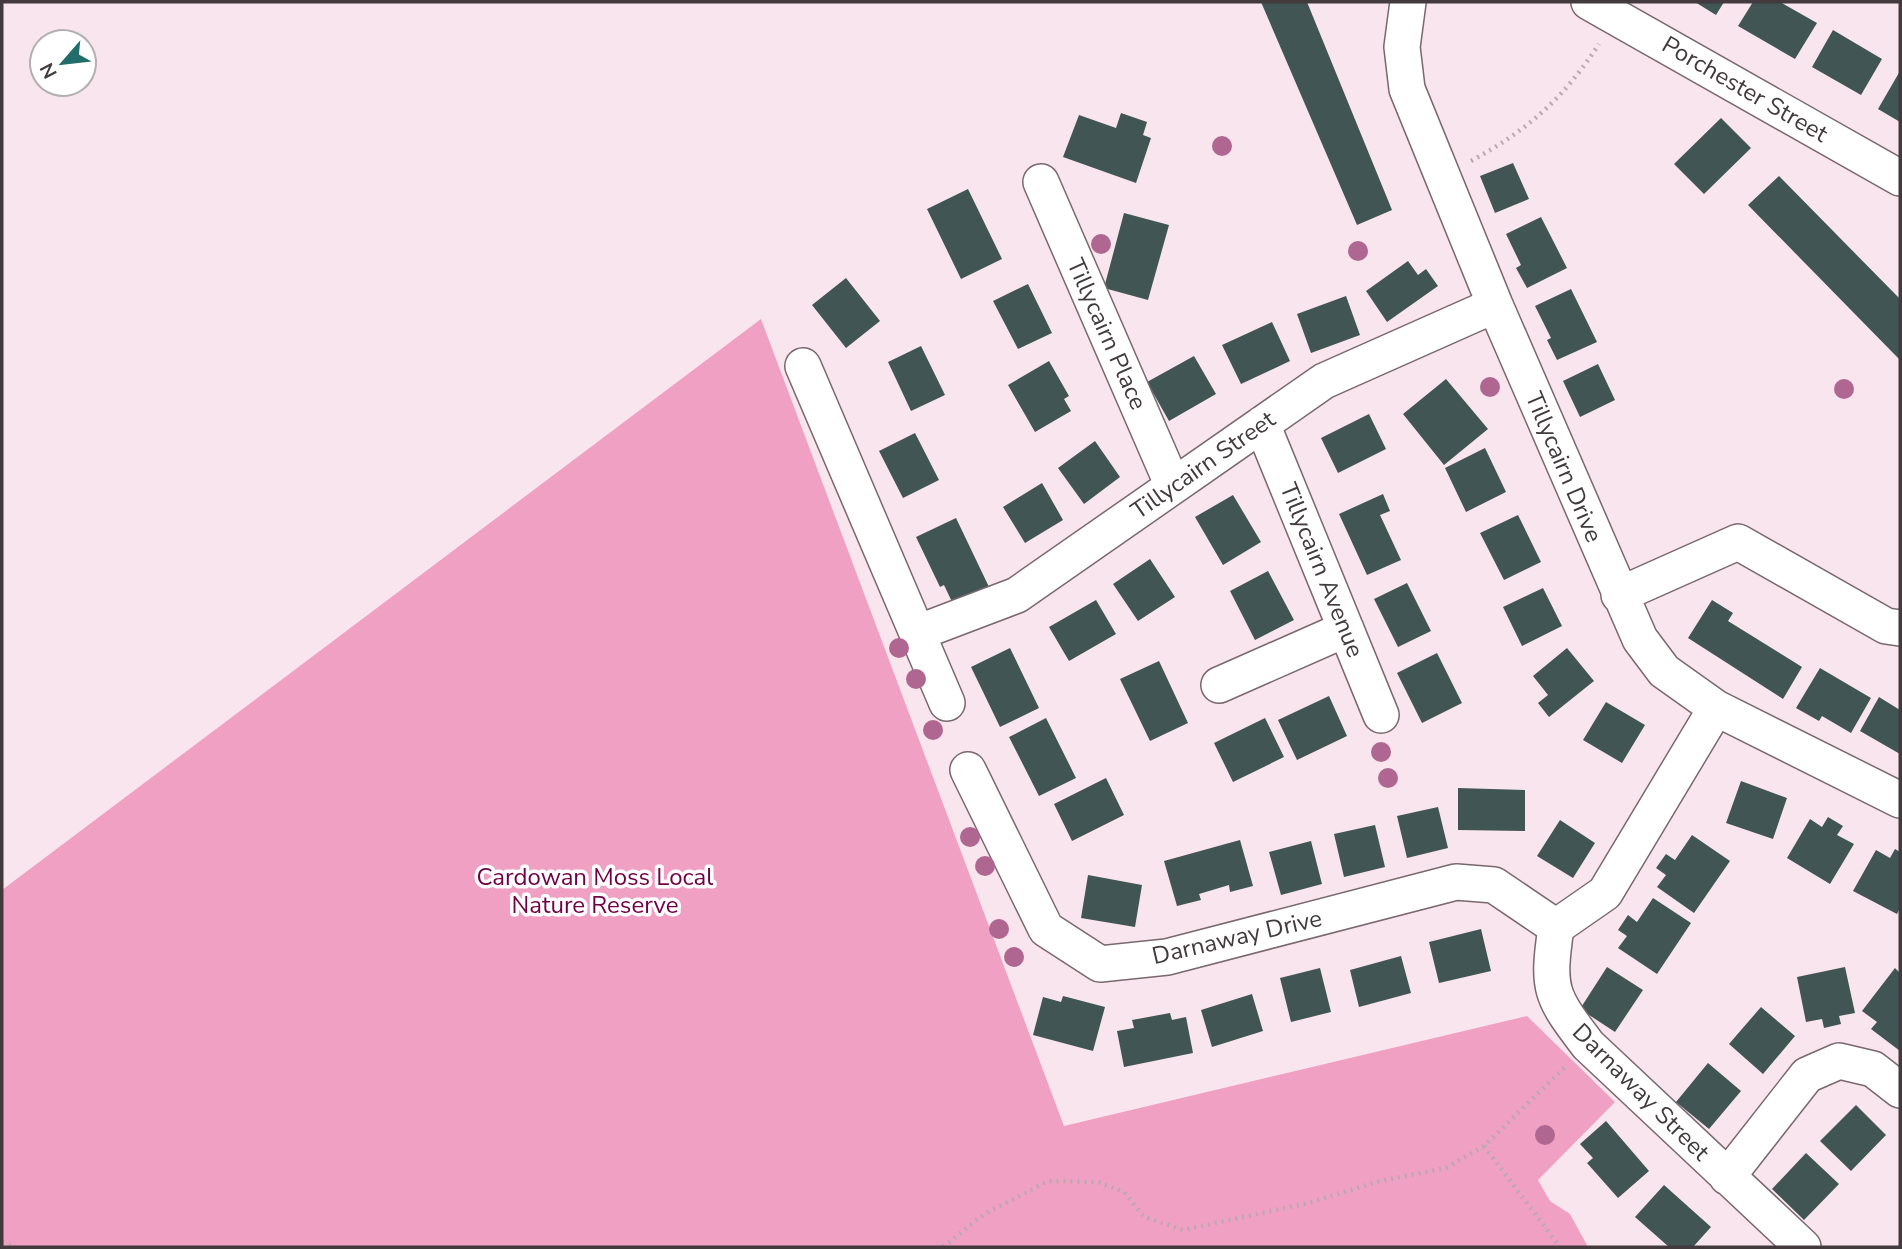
<svg xmlns="http://www.w3.org/2000/svg" width="1902" height="1249" viewBox="0 0 1902 1249" font-family="'Nunito Sans',sans-serif">
	<style>
		.green { fill: #f0a0c2 }
		.building { fill: #415554 }
		.lines { fill: none; stroke-linecap: round; stroke-linejoin: round }
		.minor-casing { stroke: #79686e; stroke-width: 38 }
		.path { stroke: #b9a9b0; stroke-width: 4.5; stroke-dasharray: 2 5; stroke-linecap: butt }
		.minor { stroke: #fff; stroke-width: 35 }
		.tree { fill: #af6791 }
		.labels { text-anchor: middle; stroke-width: 7; stroke-linejoin: round; paint-order: stroke }
		.street-label { font-size: 24px; fill: #423a3d; stroke: #fff }
		.park-label { font-size: 24px; fill: #720045; stroke: #fff }
	</style>
	<rect width="100%" height="100%" fill="#f9e5ed"/>
	<path class="green" d="M761,319l303,807 463,-110 88,86 -77,78 12,21 20,13 18,33h-1586v-357z"/>
	<path class="building" d="M1261,2h46l85,208 -35,15z
		M1695,2h29l-8,13z
		M1753,2h27l37,21 -22,36 -57,-33z
		M1833,30l49,29 -21,36 -49,-28z
		M1900,71v51l-22,-13z
		M1121,113l26,9 -4,13 8,3 -15,45 -73,-26 16,-42 37,13z
		M1721,118l30,30 -47,46 -30,-30z
		M1513,163l16,36 -34,14 -15,-37z
		M1779,176l121,123v61l-152,-155z
		M968,189l34,70 -41,20 -34,-70z
		M1124,213l45,12 -21,75 -44,-12z
		M1541,217l26,51 -40,20 -11,-20 5,-3 -15,-31z
		M1408,261l10,14 8,-6 12,17 -51,36 -21,-31z
		M846,278l34,43 -34,27 -34,-43z
		M1028,284l24,49 -34,16 -25,-48z
		M1571,289l26,53 -40,18 -10,-20 4,-2 -16,-32z
		M1346,296l14,39 -49,18 -14,-39z
		M1272,322l18,39 -49,23 -19,-39z
		M921,346l24,49 -34,16 -23,-49z
		M1194,356l22,38 -47,27 -22,-39z
		M1049,361l20,35 -5,3 7,12 -36,21 -27,-47z
		M1598,364l17,36 -35,17 -17,-36z
		M1446,379l42,50 -44,36 -41,-51z
		M1369,414l17,35 -48,24 -17,-35z
		M915,433l24,47 -36,18 -24,-47z
		M1095,441l25,36 -36,27 -26,-36z
		M1485,448l21,44 -40,20 -21,-44z
		M1042,483l21,37 -38,23 -22,-36z
		M1383,494l7,17 -10,4 21,45 -34,15 -28,-61z
		M1233,495l28,47 -38,23 -28,-48z
		M1518,515l23,47 -37,18 -24,-47z
		M956,518l33,69 -36,17 -9,-19 -4,2 -24,-50z
		M1150,559l25,38 -37,24 -25,-37z
		M1268,571l26,49 -39,20 -25,-49z
		M1407,583l24,48 -33,16 -24,-48z
		M1543,588l19,38 -40,20 -19,-39z
		M1096,600l20,34 -47,27 -20,-34z
		M1712,600l21,13 -5,8 74,46 -19,32 -95,-61z
		M1010,648l29,60 -39,19 -29,-60z
		M1567,648l27,33 -45,36 -11,-14 10,-8 -15,-19z
		M1437,653l25,50 -40,20 -25,-50z
		M1159,661l29,62 -38,18 -30,-62z
		M1820,668l51,30 -20,35 -29,-17 -3,5 -23,-13z
		M1329,696l18,40 -50,24 -19,-40z
		M1879,697l21,13v44l-40,-23z
		M1606,702l39,23 -23,38 -39,-23z
		M1046,718l30,60 -37,18 -30,-59z
		M1265,718l19,39 -51,25 -19,-39z
		M1106,778l18,37 -52,26 -18,-37z
		M1741,781l46,17 -14,41 -47,-16z
		M1458,788l67,2v41l-67,-1z
		M1438,807l10,41 -41,10 -10,-42z
		M1828,817l15,9 -6,9 17,9 -24,40 -43,-26 23,-39 12,8z
		M1560,820l35,23 -22,35 -36,-22z
		M1375,825l10,42 -41,10 -10,-43z
		M1692,835l38,26 -36,52 -37,-26 9,-12 -10,-7 10,-14 9,6z
		M1240,840l13,46 -23,6 -1,-7 -30,9 2,6 -24,6 -13,-45z
		M1311,841l11,43 -41,11 -12,-43z
		M1895,849l5,3v56l-3,6 -44,-23 23,-41 14,8z
		M1088,875l54,10 -7,42 -54,-9z
		M1653,898l38,25 -34,51 -39,-26 9,-12 -9,-6 10,-15 9,7z
		M1481,929l10,42 -52,12 -10,-41z
		M1401,956l10,37 -52,14 -9,-37z
		M1607,967l36,23 -28,42 -35,-23z
		M1845,967l10,46 -16,3 2,8 -17,4 -2,-9 -16,3 -9,-45z
		M1320,968l11,44 -40,10 -11,-44z
		M1895,968l5,5v78l-29,-22 6,-7 -15,-11z
		M1252,994l11,37 -51,16 -11,-37z
		M1063,996l42,11 -12,44 -60,-16 10,-38 18,5z
		M1761,1007l34,29 -32,38 -34,-30z
		M1170,1013l2,7 14,-3 7,36 -69,14 -7,-36 17,-3 -2,-8z
		M1708,1063l33,28 -32,38 -33,-27z
		M1856,1105l30,30 -35,36 -31,-30z
		M1606,1121l43,50 -31,27 -31,-35 6,-5 -13,-14z
		M1806,1153l33,31 -35,36 -32,-31z
		M1664,1185l47,42 -18,20h-24l-34,-30z"/>
	<g class="lines">
		<defs>
			<path id="minor" d="M1408,2l-6,45 5,42 88,216 145,334 24,32 52,37 184,92
				M1589,2l311,176
				M1041,182l132,304
				M803,366l144,337
				M1262,424l119,291
				M1619,595l119,-53 148,84 14,2
				M917,633l100,-38 307,-214 171,-76
				M1219,685l127,-56
				M1716,708l-111,185 -49,34c-9,63 -6,68 32,118l215,202
				M968,770l78,159 54,35 67,-7 289,-75 38,3 62,42
				M1727,1177l80,-102 32,-14 34,8 27,21"/>
		</defs>
		<use href="#minor" class="minor-casing"/>
		<path class="path" d="M1471,161c57,-31 92,-62 128,-117
			M1484,1146l76,101
			M2,1242l12,5
			M943,1247l40,-32 65,-34 50,1 26,10 20,25 39,13 125,-27 72,-22 66,-13 38,-22 81,-79"/>
		<use href="#minor" class="minor"/>
	</g>
	<g class="tree">
		<circle cx="1222" cy="146" r="10"/>
		<circle cx="1101" cy="244" r="10"/>
		<circle cx="1358" cy="251" r="10"/>
		<circle cx="1490" cy="387" r="10"/>
		<circle cx="1844" cy="389" r="10"/>
		<circle cx="899" cy="648" r="10"/>
		<circle cx="916" cy="679" r="10"/>
		<circle cx="933" cy="730" r="10"/>
		<circle cx="1381" cy="752" r="10"/>
		<circle cx="1388" cy="778" r="10"/>
		<circle cx="970" cy="837" r="10"/>
		<circle cx="985" cy="866" r="10"/>
		<circle cx="999" cy="929" r="10"/>
		<circle cx="1014" cy="957" r="10"/>
		<circle cx="1545" cy="1135" r="10"/>
	</g>
	<g class="labels">
		<g class="street-label">
			<text transform="translate(1745 89) rotate(30)" y="8">Porchester Street</text>
			<text transform="translate(1107 334) rotate(66)" y="8">Tillycairn Place</text>
			<text transform="translate(1203 465) rotate(-35)" y="8">Tillycairn Street</text>
			<text transform="translate(1564 467) rotate(67)" y="8">Tillycairn Drive</text>
			<text transform="translate(1322 570) rotate(68)" y="8">Tillycairn Avenue</text>
			<text transform="translate(1237 937) rotate(-13)" y="8">Darnaway Drive</text>
			<text transform="translate(1641 1092) rotate(45)" y="8">Darnaway Street</text>
		</g>
		<g class="park-label">
			<text x="595" y="885">Cardowan Moss Local<tspan x="595" dy="28">Nature Reserve</tspan></text>
		</g>
	</g>
	<rect width="1902" height="1249" fill="none" stroke="#423a3d" stroke-width="7"/>
	<g transform="translate(63 63) rotate(242)"><circle r="33" fill="#ffffff" stroke="#b3b0b1" stroke-width="2"/>
	<path d="M0-5L12 26L0 18L-12 26Z" fill="#226d6b"/>
	<text y="-10" font-size="19" font-weight="bold" text-anchor="middle" fill="#423a3d">N</text>
	</g>
</svg>
